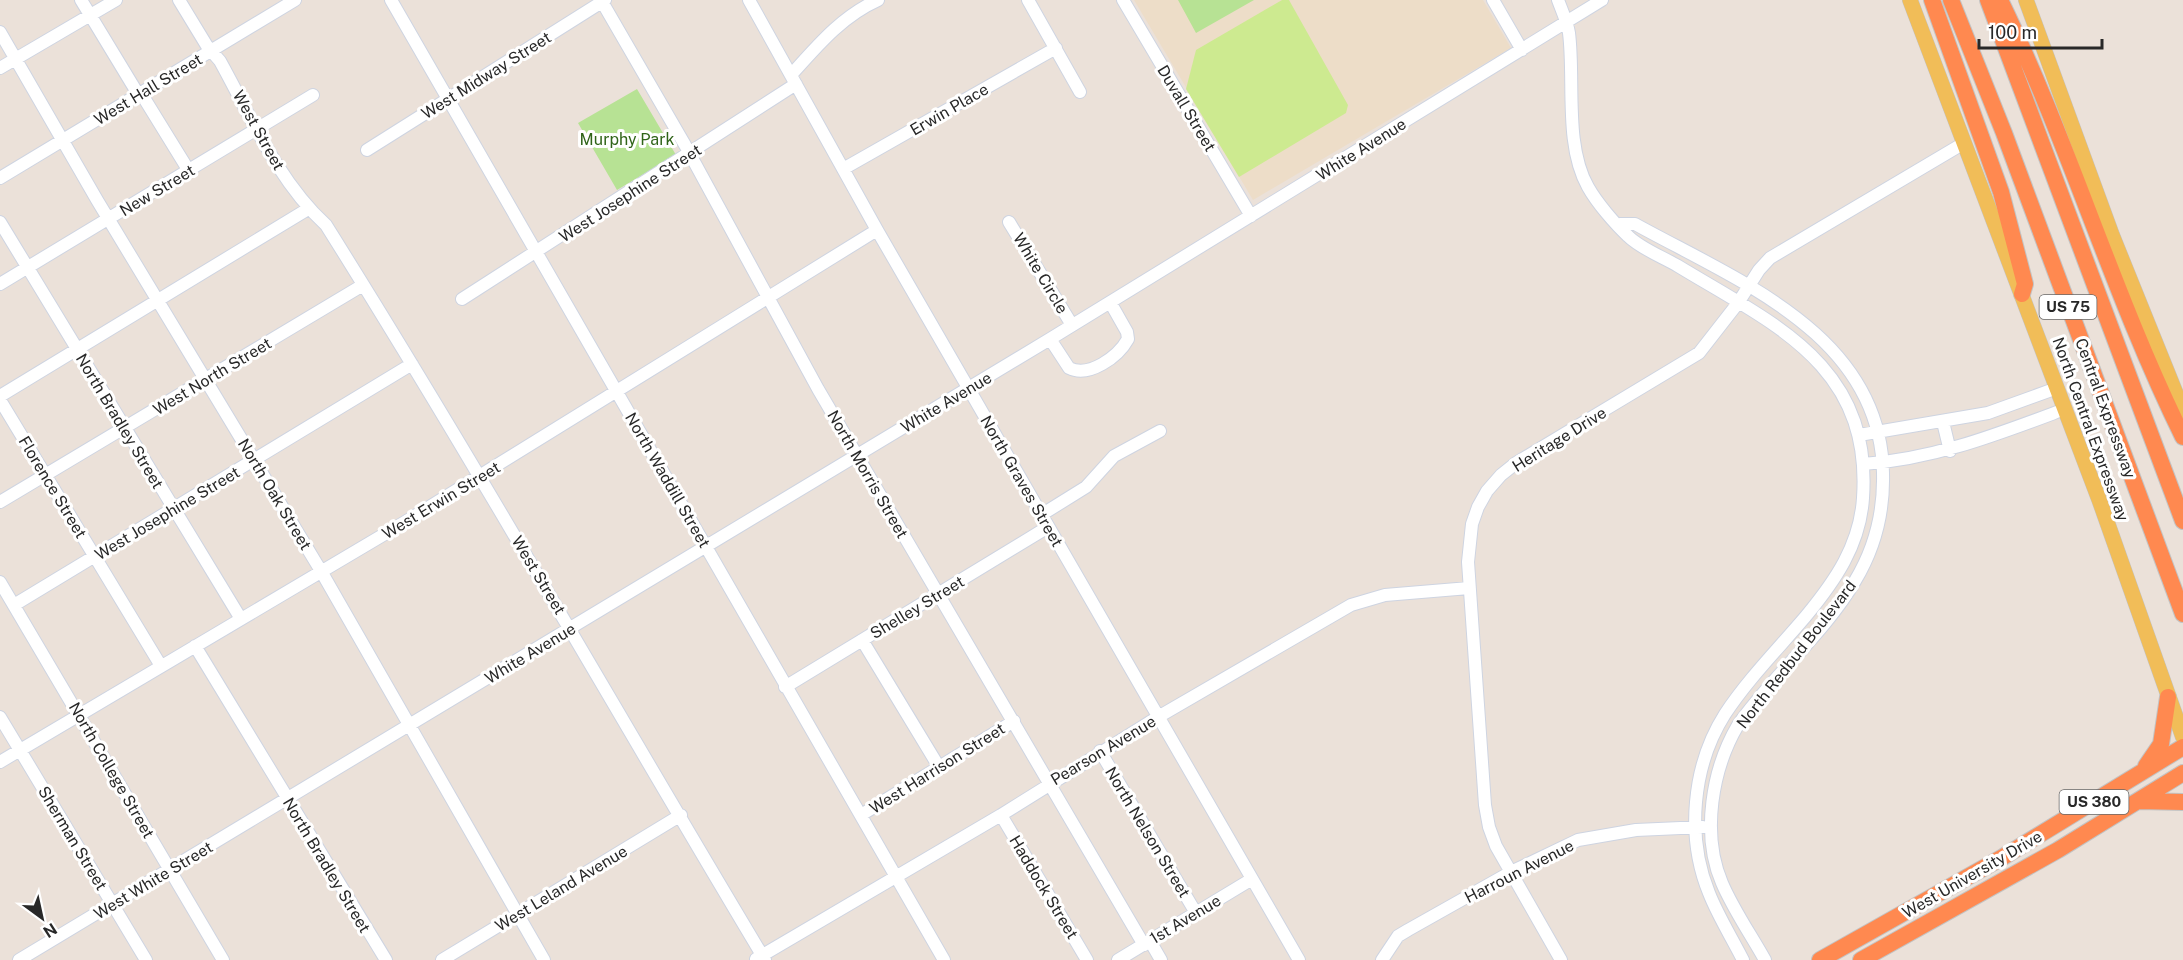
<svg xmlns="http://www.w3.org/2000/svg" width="2183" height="960" viewBox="0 0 2183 960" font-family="'Public Sans',sans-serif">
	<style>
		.education { fill: #edddc8 }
		.green { fill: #b7e294 }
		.pitch { fill: #cdea90 }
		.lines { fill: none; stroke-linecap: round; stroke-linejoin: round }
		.minor-casing { stroke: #ced4e1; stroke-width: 14 }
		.major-casing { stroke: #c3c3c3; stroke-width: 16 }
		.highway-casing { stroke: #c3c3c3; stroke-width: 18 }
		.minor { stroke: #fff; stroke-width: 12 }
		.major { stroke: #f1bd58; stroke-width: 15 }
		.highway { stroke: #ff8950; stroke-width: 16 }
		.labels { text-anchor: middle; stroke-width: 6; stroke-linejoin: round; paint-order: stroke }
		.shield { fill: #fff; stroke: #686868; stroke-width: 1.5 }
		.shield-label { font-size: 15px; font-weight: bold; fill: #282828 }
		.street-label { font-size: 16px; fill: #282828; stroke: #fff }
		.park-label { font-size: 16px; fill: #306419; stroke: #fff }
	</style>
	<rect width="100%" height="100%" fill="#ebe1d9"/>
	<path class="education" d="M1134,0h349l28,48 -258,152z"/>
	<path class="green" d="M1178,0h76l-58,33z
		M637,89l39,66 -59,35 -39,-67z"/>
	<path class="pitch" d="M1282,0h7l59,105 -2,8 -107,64 -53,-88 10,-39z"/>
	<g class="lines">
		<defs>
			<path id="minor" d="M81,0l57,94 6,4 45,73
				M179,0l28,46 13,15c31,56 58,120 106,164 152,242 292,490 439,735
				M391,0l553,960
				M601,0l84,145 133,244 326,556
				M749,0l128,230 422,730
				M1028,0l52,92
				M1123,0l128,216
				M1493,0l29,50
				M1558,0c4,11 9,21 11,33 6,47 -5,112 19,154 9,16 27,37 40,49 13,13 35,21 50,30 97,59 194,99 185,232 -3,47 -28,83 -57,118 -27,32 -58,63 -81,98 -33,52 -39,123 -16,179 9,23 23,45 34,67
				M0,32l97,168 224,371 223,389
				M0,68l116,-68
				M791,75c26,-29 51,-59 87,-75
				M367,150l238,-150
				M843,169l213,-121
				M0,178l295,-178
				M0,222l241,397
				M1009,222l63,103
				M1620,224h15c103,57 246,111 248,249 1,38 -8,75 -28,108 -31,53 -82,94 -117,144 -26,44 -37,109 -16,158 11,26 29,52 43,77
				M0,284l313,-189
				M462,299l334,-215
				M1050,339l19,29c20,10 49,-11 59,-29l-1,-7 -17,-30
				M0,396l308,-187
				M0,400l161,266
				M1943,422l7,29
				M1859,435l129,-22 69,-25
				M1863,464c72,-5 135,-30 202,-55
				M0,502l363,-217
				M1041,515l45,-28 28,-31 46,-25
				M0,582l223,378
				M14,605l398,-241
				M862,640l77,127
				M195,646l191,314
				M785,687l263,-160
				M0,717l146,243
				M1100,751l96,162
				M0,762l405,-240 472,-292
				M861,815l153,-94
				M1001,815l86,145
				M1150,941l11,19
				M756,959l245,-144 157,-98 193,-112 34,-10 84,-7
				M19,960l1031,-621 552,-339
				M442,960l239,-145
				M1118,960l134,-81
				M1382,960l16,-24 10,-6 103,-58 67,-32 58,-10 67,-3
				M1561,960l-65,-114 -7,-19 -4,-22 -17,-243 4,-38 6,-17 9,-16 14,-16 15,-12 183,-110 39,-50 21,-33 11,-12 194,-115"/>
			<path id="major" d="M1910,0l190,502 83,235
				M2026,0l86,235 71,176"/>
			<path id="highway" d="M1932,0l69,192 24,92 -3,10
				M1951,0l53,133 179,481
				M1988,0l195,521
				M2000,0c69,142 113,295 183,437
				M2146,766l15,-22 7,-47
				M2139,801l44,1
				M1820,960l183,-103 180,-110
				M1861,960l197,-110 125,-77"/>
		</defs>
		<use href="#minor" class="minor-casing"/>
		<use href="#major" class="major-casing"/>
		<use href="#highway" class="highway-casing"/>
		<use href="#minor" class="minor"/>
		<use href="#major" class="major"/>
		<use href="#highway" class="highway"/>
	</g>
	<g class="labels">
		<g class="shield">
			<rect x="2039.5" y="295" width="57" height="24" rx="4.5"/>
			<rect x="2059.5" y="790" width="69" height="24" rx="4.5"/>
		</g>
		<g class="shield-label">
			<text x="2068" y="312">US 75</text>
			<text x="2094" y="807">US 380</text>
		</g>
		<g class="street-label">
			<text transform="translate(486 75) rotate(-32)" y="6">West Midway Street</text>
			<text transform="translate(148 89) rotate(-31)" y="6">West Hall Street</text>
			<text transform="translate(1187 108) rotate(59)" y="6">Duvall Street</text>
			<text transform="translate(949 109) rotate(-30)" y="6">Erwin Place</text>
			<text transform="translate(259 130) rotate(61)" y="6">West Street</text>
			<text transform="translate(1361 149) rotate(-32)" y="6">White Avenue</text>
			<text transform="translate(157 190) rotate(-31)" y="6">New Street</text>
			<text transform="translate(630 193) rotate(-33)" y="6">West Josephine Street</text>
			<text transform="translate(1041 273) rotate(59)" y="6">White Circle</text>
			<text transform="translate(212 376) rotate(-31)" y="6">West North Street</text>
			<text transform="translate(946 402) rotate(-31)" y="6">White Avenue</text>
			<text transform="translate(2106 408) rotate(70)" y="6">Central Expressway</text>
			<text transform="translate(120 421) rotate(59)" y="6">North Bradley Street</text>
			<text transform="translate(2091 429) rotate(70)" y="6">North Central Expressway</text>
			<text transform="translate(1559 439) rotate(-32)" y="6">Heritage Drive</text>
			<text transform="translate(868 474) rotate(60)" y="6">North Morris Street</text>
			<text transform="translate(668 480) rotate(60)" y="6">North Waddill Street</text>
			<text transform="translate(1022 481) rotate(60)" y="6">North Graves Street</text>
			<text transform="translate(53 487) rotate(59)" y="6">Florence Street</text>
			<text transform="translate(275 494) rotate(59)" y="6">North Oak Street</text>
			<text transform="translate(441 500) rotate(-31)" y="6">West Erwin Street</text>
			<text transform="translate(167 513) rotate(-31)" y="6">West Josephine Street</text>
			<text transform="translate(539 575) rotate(59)" y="6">West Street</text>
			<text transform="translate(917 607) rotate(-31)" y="6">Shelley Street</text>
			<text transform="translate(530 653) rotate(-31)" y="6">White Avenue</text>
			<text transform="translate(1796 654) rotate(-52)" y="6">North Redbud Boulevard</text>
			<text transform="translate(1103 750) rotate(-31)" y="6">Pearson Avenue</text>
			<text transform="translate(937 768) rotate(-32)" y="6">West Harrison Street</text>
			<text transform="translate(112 770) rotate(60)" y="6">North College Street</text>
			<text transform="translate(1148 832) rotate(59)" y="6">North Nelson Street</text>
			<text transform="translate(73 838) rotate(59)" y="6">Sherman Street</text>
			<text transform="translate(327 865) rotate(59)" y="6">North Bradley Street</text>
			<text transform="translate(1519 871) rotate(-27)" y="6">Harroun Avenue</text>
			<text transform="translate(1972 874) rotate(-30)" y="6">West University Drive</text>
			<text transform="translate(153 880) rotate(-31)" y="6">West White Street</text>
			<text transform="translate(1044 887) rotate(59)" y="6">Haddock Street</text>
			<text transform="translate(561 888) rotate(-31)" y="6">West Leland Avenue</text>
			<text transform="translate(1185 919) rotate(-31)" y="6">1st Avenue</text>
		</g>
		<g class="park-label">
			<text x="627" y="145">Murphy Park</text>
		</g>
	</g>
	<g transform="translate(42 918) rotate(147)" stroke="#ffffff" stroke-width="4.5" paint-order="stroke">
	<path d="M0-4.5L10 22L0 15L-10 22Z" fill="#282828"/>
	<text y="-9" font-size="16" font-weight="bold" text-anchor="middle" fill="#282828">N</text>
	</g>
	<path d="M1979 39v9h123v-9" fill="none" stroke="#282828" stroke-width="3"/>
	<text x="1988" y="39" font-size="18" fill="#282828" stroke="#ffffff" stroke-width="4.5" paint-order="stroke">100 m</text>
</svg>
